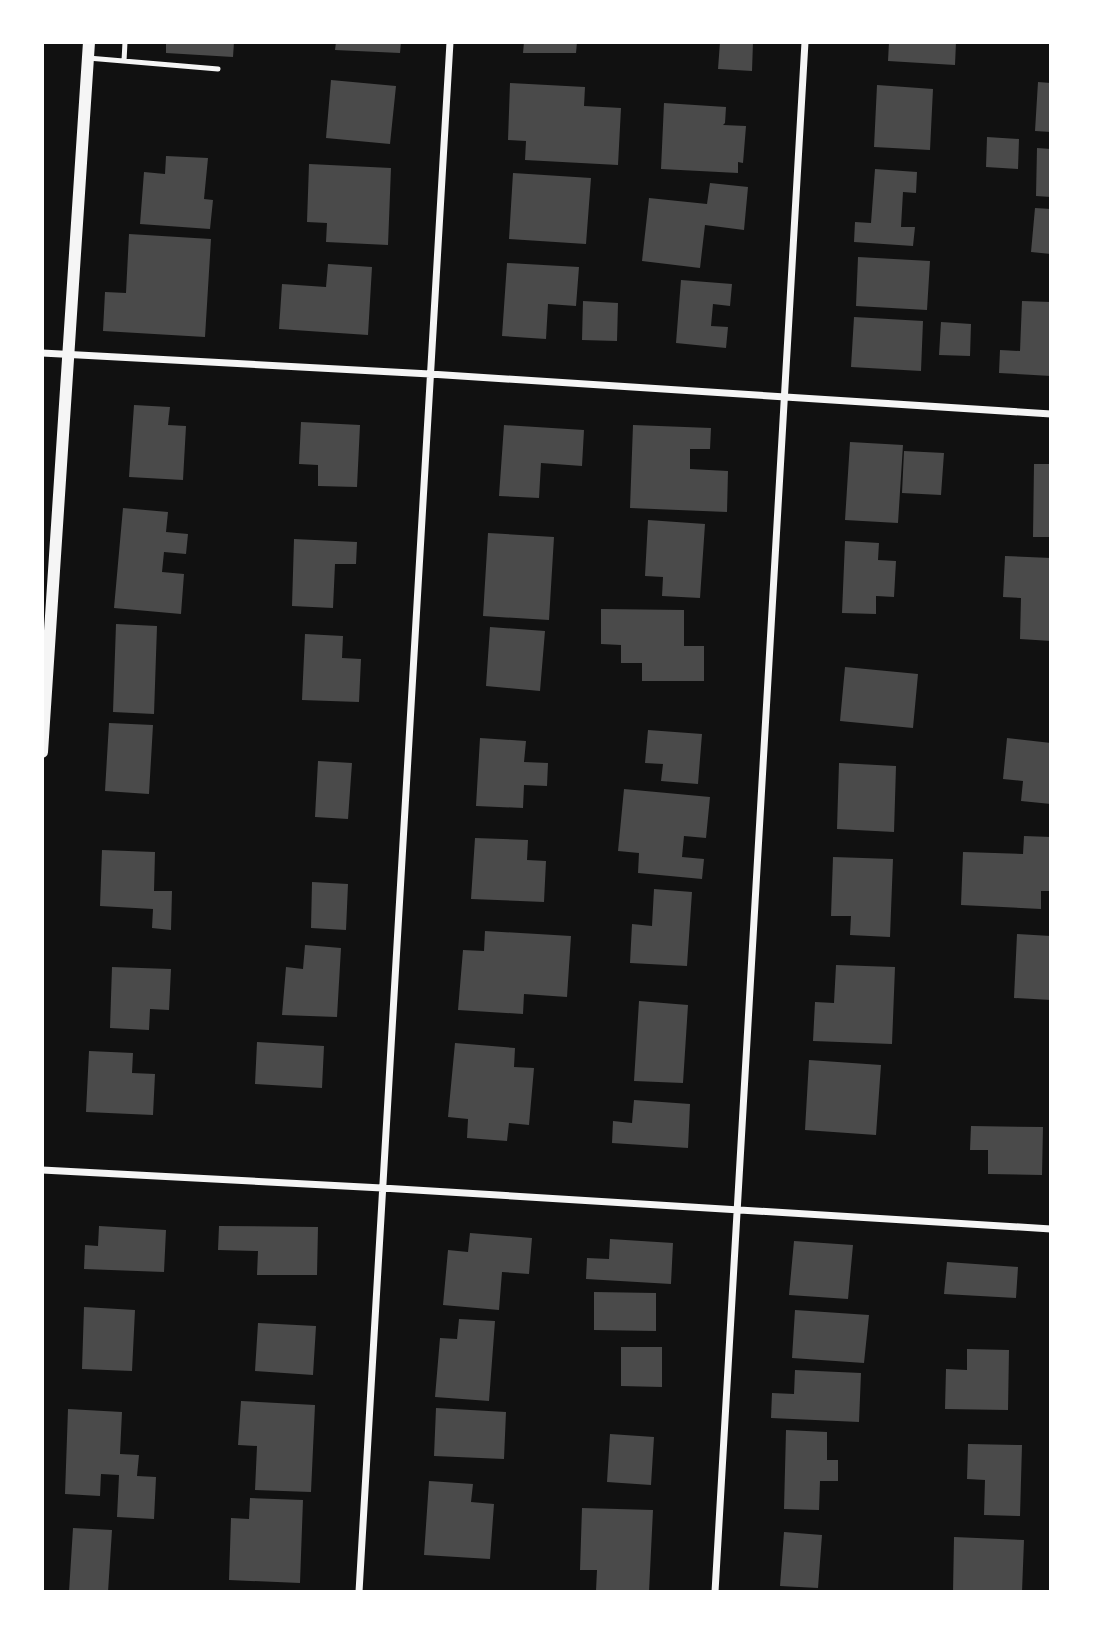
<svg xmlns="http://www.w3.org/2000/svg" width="1093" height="1634" viewBox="0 0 1093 1634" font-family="'Archivo Narrow',sans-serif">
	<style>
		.building { fill: #4a4a4a }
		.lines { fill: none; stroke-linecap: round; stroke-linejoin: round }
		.service { stroke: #f5f5f5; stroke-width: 5 }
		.minor { stroke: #f5f5f5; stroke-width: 7 }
		.tertiary { stroke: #f5f5f5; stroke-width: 12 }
	</style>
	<rect width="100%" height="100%" fill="#111"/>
	<path class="building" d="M166,42h68l-1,15 -67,-4z
		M336,42h65l-1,11 -65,-3z
		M524,42h53l-1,11h-53z
		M720,42h33l-1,29 -34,-2z
		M889,42h67l-1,23 -67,-4z
		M331,80l65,6 -6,58 -64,-6z
		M1038,82l13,1v49l-16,-1z
		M510,83l75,4 -1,19 37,2 -3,57 -93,-5 1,-19 -18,-1z
		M877,85l56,4 -3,61 -56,-3z
		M664,103l62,4 -1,16 -2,2 23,1 -3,37 -5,-1v11l-77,-4z
		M987,137l32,2 -1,30 -32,-2z
		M1037,148l14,1v48l-15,-1z
		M166,156l42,2 -4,41 9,1 -3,29 -70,-5 4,-52 21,2z
		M309,164l82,4 -3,77 -62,-3 1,-19 -20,-1z
		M875,169l42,3 -1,21 -13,-1 -2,35h14l-2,19 -59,-4 1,-20 16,1z
		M513,173l78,5 -5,66 -77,-5z
		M710,183l38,4 -4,43 -39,-5 -5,43 -58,-7 7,-63 58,6z
		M1035,208l16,1v45l-20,-2z
		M129,234l82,5 -6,98 -102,-6 2,-39 21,1z
		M858,257l72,4 -3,49 -71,-4z
		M507,263l72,4 -3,39 -28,-2 -2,35 -44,-3z
		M328,264l44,3 -4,68 -89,-6 3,-45 44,3z
		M681,280l51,4 -2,22 -17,-2 -2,22 17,1 -2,21 -50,-5z
		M583,301l35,2 -1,38 -35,-1z
		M1022,301l29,1v74l-52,-3 1,-23 20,1z
		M854,317l69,4 -2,50 -70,-4z
		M941,322l30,2 -1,32 -31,-1z
		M134,405l36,2 -2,18 18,1 -3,54 -54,-3z
		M301,422l59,3 -3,62 -39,-1v-21l-19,-1z
		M504,425l80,5 -2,36 -41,-3 -2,35 -40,-2z
		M633,425l78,3 -1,21h-20v20l38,2 -1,41 -97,-4z
		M850,442l53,3 -5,78 -53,-3z
		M904,451l40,2 -3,42 -39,-2z
		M1034,464h17v73h-18z
		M123,508l45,4 -2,20 22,2 -2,20 -22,-2 -2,20 22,2 -3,40 -67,-6z
		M648,520l57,4 -5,74 -38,-2 1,-19 -18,-1z
		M488,533l66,4 -5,83 -66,-4z
		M294,539l63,3 -1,22h-21l-2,44 -41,-2z
		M845,541l34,2 -1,17 18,1 -2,36 -18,-1v18l-34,-1z
		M1005,556l46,2v83l-31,-2 1,-41 -18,-1z
		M601,609l83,1v36h20v35h-62v-18h-21v-18l-20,-1z
		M116,624l41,2 -3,88 -41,-2z
		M490,627l55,4 -5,60 -54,-5z
		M305,634l38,2 -1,22 19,1 -2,43 -57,-2z
		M845,667l73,7 -5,54 -73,-7z
		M109,723l44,2 -4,69 -44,-3z
		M648,730l54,4 -4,50 -37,-3 2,-17 -18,-1z
		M480,738l46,3 -2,21 24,1 -1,23 -23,-1 -1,23 -47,-2z
		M1007,738l44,5v61l-30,-3 2,-20 -20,-2z
		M318,761l34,2 -4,56 -33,-2z
		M839,763l57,3 -2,66 -57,-3z
		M624,789l86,8 -4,41 -22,-2 -2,21 22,2 -2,20 -64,-6 1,-20 -21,-2z
		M1024,836l27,1v54h-10v18l-80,-4 2,-53 60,2z
		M475,838l53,2 -1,20 19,1 -2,41 -73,-3z
		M102,850l53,2 -1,39h18l-1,39 -19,-2 1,-19 -53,-3z
		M833,857l60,2 -3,78 -40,-2 1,-19h-20z
		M312,882l36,2 -2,46 -35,-2z
		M654,889l38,3 -5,74 -57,-3 2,-39 20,2z
		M485,931l86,5 -4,61 -43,-3 -1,20 -65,-4 5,-60 21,1z
		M1017,934l34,2v64l-37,-2z
		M305,945l36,3 -4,69 -55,-2 4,-48 17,2z
		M836,965l59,2 -3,77 -79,-3 2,-39 19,1z
		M112,967l59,2 -2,41 -19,-1 -1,21 -39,-2z
		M639,1001l49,4 -5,78 -49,-2z
		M257,1042l67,4 -2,42 -67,-4z
		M455,1043l60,5 -1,19 20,1 -5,57 -20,-2 -2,18 -40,-3 1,-19 -20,-2z
		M89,1051l44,2 -1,20 23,1 -2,41 -67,-3z
		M809,1060l72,5 -5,70 -71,-5z
		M634,1100l56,4 -2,44 -76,-5 1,-22 19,2z
		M971,1126l72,1 -1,48 -54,-1v-24h-18z
		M99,1226l67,4 -2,42 -80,-3 1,-24 13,1z
		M219,1226l99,1 -1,48h-60l1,-24 -40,-1z
		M470,1233l62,5 -3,36 -27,-2 -3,38 -56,-5 5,-55 20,2z
		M610,1239l63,4 -2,41 -85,-5 1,-21 22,1z
		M794,1241l59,4 -5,54 -59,-4z
		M947,1262l71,5 -2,31 -72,-4z
		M594,1292l62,1v38l-62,-1z
		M84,1307l51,3 -3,61 -50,-2z
		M795,1310l74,5 -5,48 -72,-5z
		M459,1319l36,2 -6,80 -54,-4 5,-59 17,1z
		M258,1323l58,3 -3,49 -58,-4z
		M621,1347h41v40l-41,-1z
		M967,1349l42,1 -1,60 -63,-1 1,-40 21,1z
		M795,1370l66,3 -2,49 -88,-4 1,-25 22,1z
		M241,1401l74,4 -4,87 -56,-2 2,-44 -19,-1z
		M436,1408l70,4 -2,47 -70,-3z
		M68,1409l54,3 -2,42 19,1 -2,21 19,1 -2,42 -37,-2 2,-42 -18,-1 -1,22 -35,-2z
		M786,1430l41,2v28h11v21h-18l-1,29 -35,-1z
		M610,1434l44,3 -3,48 -44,-3z
		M968,1444l54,1 -2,71 -36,-1 1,-35 -18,-1z
		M429,1481l44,3 -2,18 23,2 -4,55 -66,-4z
		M250,1498l53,2 -3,83 -71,-3 2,-62 18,1z
		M582,1508l71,2 -4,82 -53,-1 1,-21h-17z
		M73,1528l39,2 -4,62h-39z
		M784,1532l38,3 -4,53 -38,-2z
		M954,1537l70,3 -2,52h-69z"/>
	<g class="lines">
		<path class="service" d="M88,58l130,11
			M124,61l1,-19"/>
		<path class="minor" d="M42,353l388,21 621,40
			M42,1170l340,18 669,41
			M359,1592l91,-1550
			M715,1592l90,-1550"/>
		<path class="tertiary" d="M42,752l47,-710"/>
	</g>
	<rect width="1093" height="1634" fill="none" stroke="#ffffff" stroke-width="88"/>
</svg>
